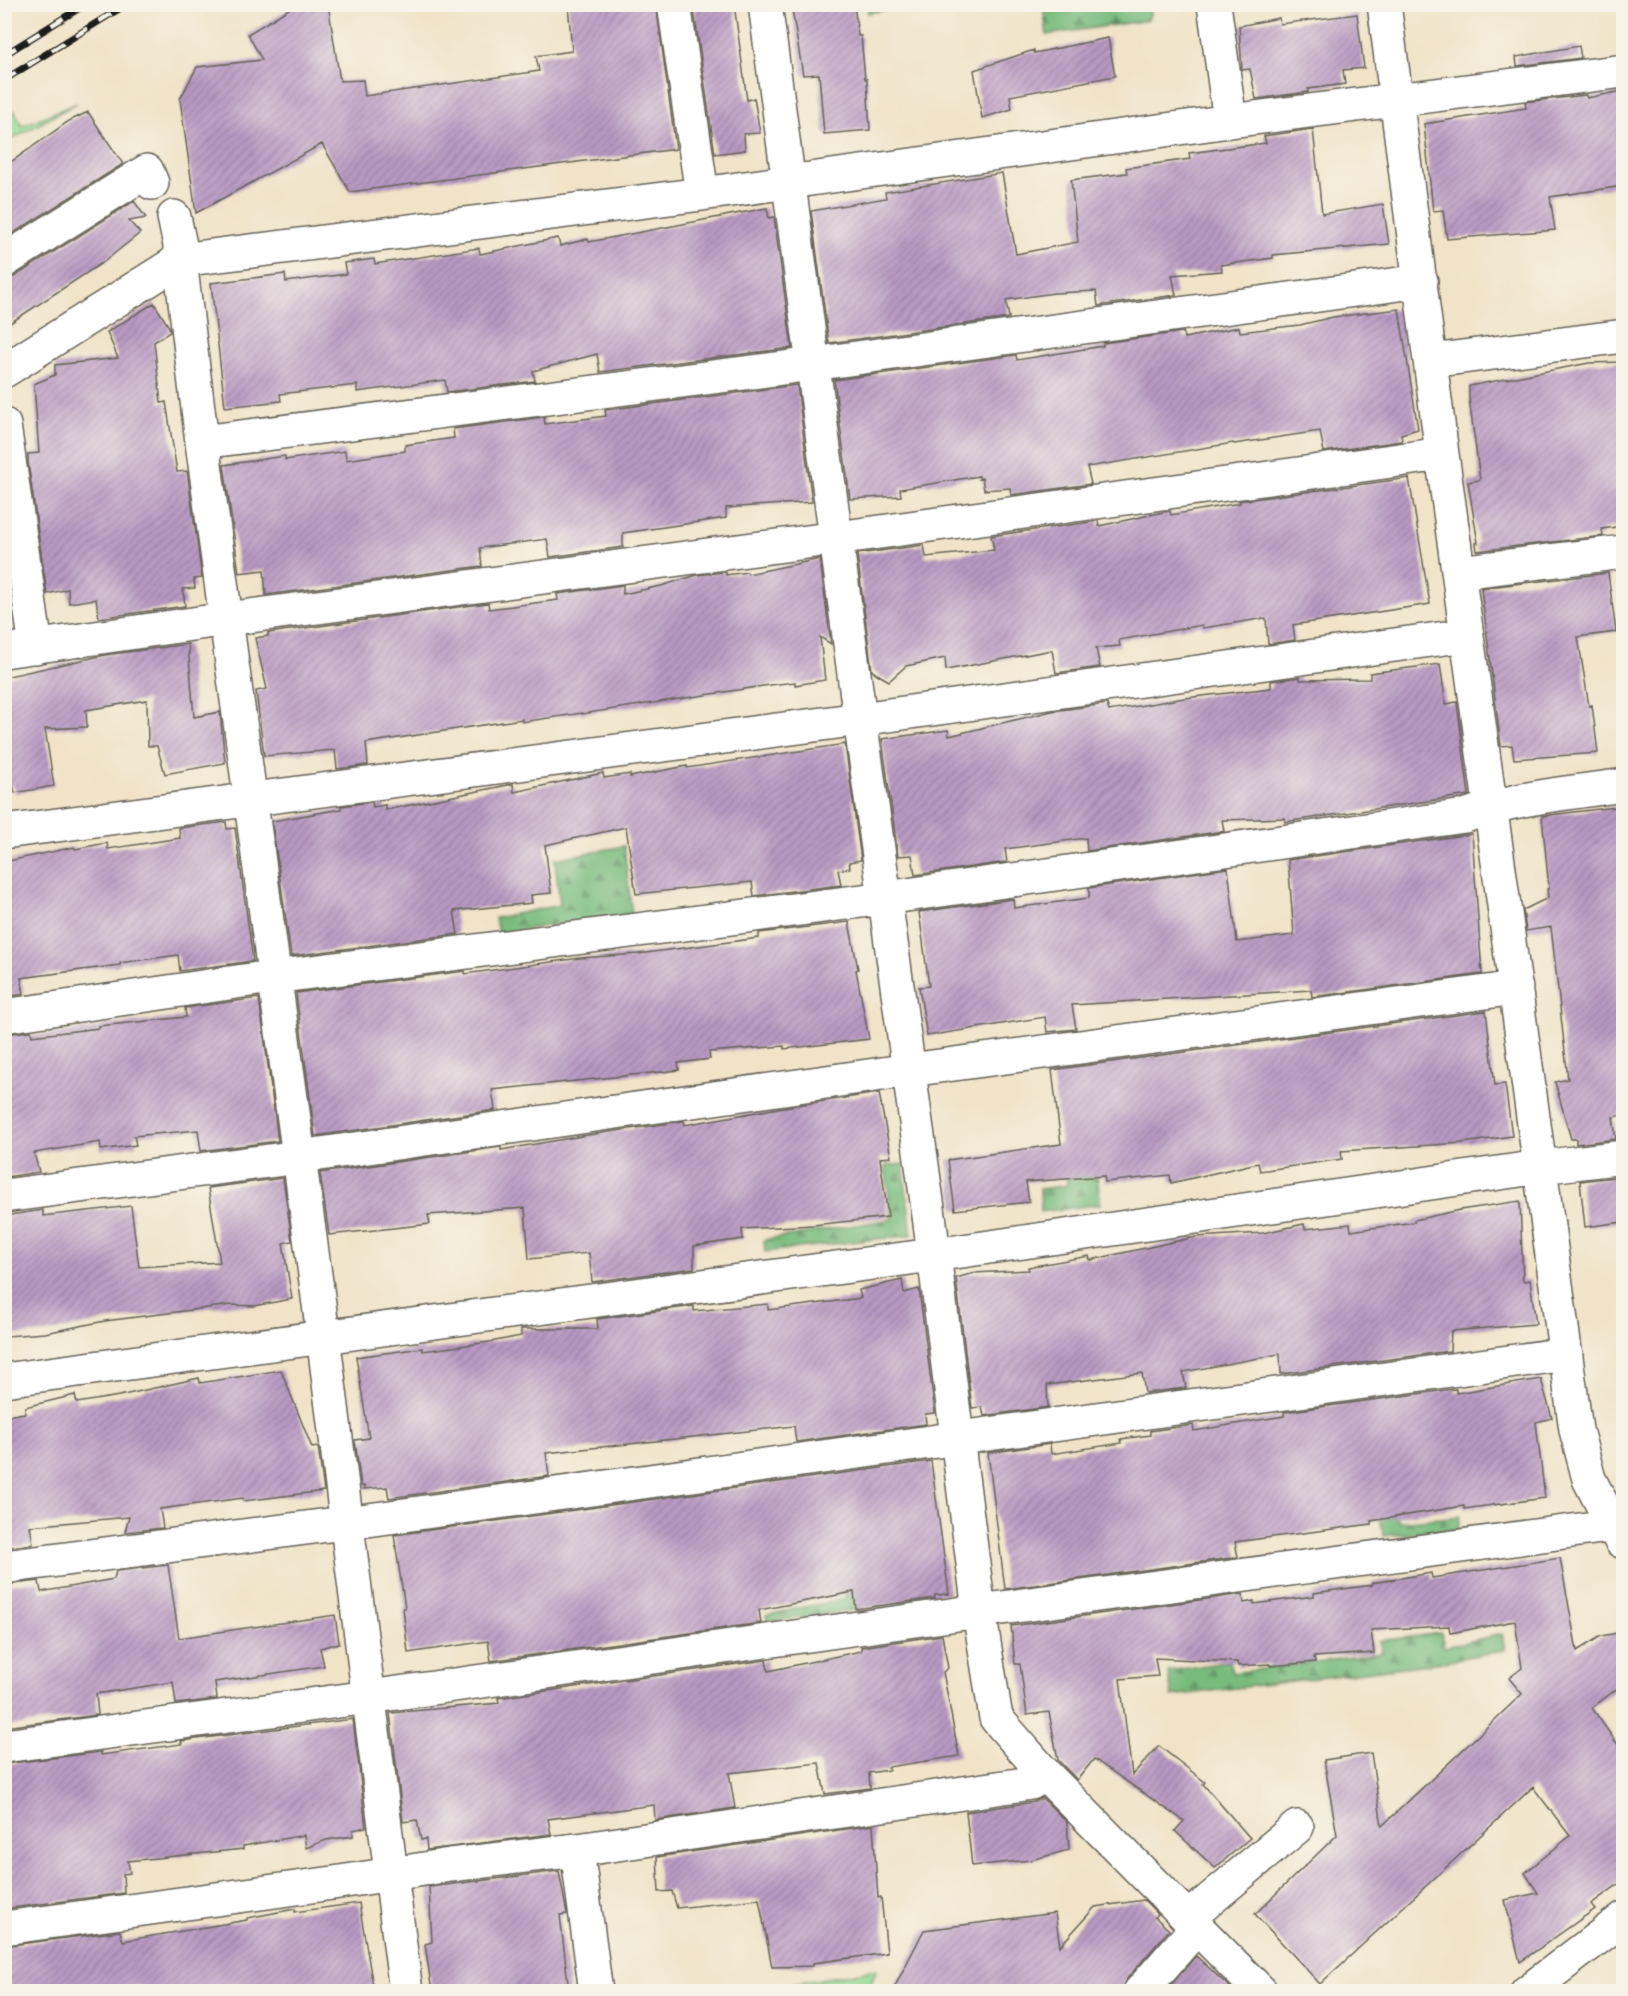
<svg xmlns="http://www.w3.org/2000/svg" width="1628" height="1996" viewBox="0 0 1628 1996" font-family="'Libre Caslon Text',serif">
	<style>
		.grass { fill: #96db93; stroke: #597c58; stroke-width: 1.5 }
		.forest { fill: url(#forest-firs); stroke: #4a6c4c; stroke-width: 1.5 }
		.park { fill: url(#park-tufts); stroke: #597c58; stroke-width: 1.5 }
		.building { fill: url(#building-hatch) }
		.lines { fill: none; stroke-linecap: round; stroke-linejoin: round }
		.minor-casing { stroke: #666258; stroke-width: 36 }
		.minor { stroke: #fff; stroke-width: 33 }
		.rail-casing { stroke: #1c1c1c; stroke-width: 7 }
		.rail { stroke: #f7f3e8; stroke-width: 4.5; stroke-dasharray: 14; stroke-linecap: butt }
	</style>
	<defs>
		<pattern id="forest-firs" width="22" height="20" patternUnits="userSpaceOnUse" patternTransform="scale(1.5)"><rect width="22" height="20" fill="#78bb7d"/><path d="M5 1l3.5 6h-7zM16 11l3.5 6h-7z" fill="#629766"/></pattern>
		<pattern id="park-tufts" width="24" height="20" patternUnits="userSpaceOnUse" patternTransform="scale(1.5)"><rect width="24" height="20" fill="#96db93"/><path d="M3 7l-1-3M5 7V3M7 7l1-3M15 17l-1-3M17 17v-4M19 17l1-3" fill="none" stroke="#81bb7e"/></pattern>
		<pattern id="building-hatch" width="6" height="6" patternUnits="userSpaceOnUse" patternTransform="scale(1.5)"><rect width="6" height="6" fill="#b99ac4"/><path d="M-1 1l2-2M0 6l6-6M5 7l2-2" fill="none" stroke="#967d9e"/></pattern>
	</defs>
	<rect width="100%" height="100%" fill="#f7f3e8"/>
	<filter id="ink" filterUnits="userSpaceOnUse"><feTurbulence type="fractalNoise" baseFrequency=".0167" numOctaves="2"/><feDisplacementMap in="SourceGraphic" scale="12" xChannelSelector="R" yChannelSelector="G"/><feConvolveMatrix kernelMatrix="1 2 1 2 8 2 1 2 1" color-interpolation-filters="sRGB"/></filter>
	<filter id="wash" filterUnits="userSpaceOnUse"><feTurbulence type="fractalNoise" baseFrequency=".008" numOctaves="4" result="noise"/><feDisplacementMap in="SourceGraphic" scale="24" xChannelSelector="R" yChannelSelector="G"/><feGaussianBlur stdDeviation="1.35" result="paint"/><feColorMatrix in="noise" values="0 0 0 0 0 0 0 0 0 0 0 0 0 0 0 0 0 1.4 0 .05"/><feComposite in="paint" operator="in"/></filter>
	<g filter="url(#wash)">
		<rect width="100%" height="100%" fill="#f0e3c7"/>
		<path class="grass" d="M77,103l-72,40v-26l10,-6 7,15z"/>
		<path class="forest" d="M867,4h44v1l-43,8z
			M1043,5v-1l110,1 -5,15 -101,15z
			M624,846l8,68 -134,19 -3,-15 65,-13 -5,-46z
			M1092,1139l9,65 -60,8 -1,-23 27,-4 -4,-41z
			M903,1164l9,71 -147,17 -1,-12 128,-21 -7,-53z
			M1373,1461l17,2 8,59 62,-6 -2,13 -75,7z
			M852,1539l10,70 -94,13 -2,-7 80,-17 -4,-57z
			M1441,1633l3,14 58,-13 3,16 -76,14 -257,32 -4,-25 62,-10 2,12 150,-20 -3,-12z"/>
		<path class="park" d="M877,1969l-10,22h-113z"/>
		<g id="blocks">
			<path class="building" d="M297,4h31l12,77 23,-1 2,16 174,-25 -3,-15 36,-5 -4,-47h88l20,145 -326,43 -28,-48 -126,69 -16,-114 17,-32 65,-7 -14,-26z
				M693,4h41l13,96 7,-2 6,35 -16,1 1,16 -30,4z
				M791,4h63l4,32h3l4,43h2l3,51 -46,4 -5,-60 -16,1z
				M1357,14l7,54 -21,2 2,14 -37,5v3l-52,7 -6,-30 -8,1 -3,-44 40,-8 1,6z
				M1108,38l7,38 -105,20 2,13 -30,9 -8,-48 60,-20v3z
				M1579,46l2,12 -64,8 -1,-9z
				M1623,91v41l-5,1 5,32v21l-73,11 5,33 -108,9 -4,-29 -10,1 -9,-87 102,-16 -1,-6 61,-7 1,3z
				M88,112l35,52 -119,75v-72l65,-46z
				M1313,129l9,85 61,-10 6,40 -116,11v3l-52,7 1,6 -50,4 4,20 -78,11 -2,-15 -42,2 -48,7 3,18 -180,25 -18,-132 75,-13 -1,-6 117,-19 14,81 62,-12 -7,-62 56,-7 -1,-5 64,-9 -1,-6 77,-10 -2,-7z
				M134,201l12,17 -17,3 11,12 -35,28 -101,66v-47l10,-3z
				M767,208l2,10 5,-1 18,131 -192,24 -3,-18 -64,17 2,10 -88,11 -2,-12 -88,12v-7l-77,9 1,7 -56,6 -14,-124 74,-9 1,8 60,-8 -2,-11 30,-4 1,5 104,-16 1,6 78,-16 2,8 28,-7 1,3z
				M154,303l15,24 1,5 -16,10 7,61 5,-1 11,70 10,-1 15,107 -8,1 1,9 -12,1 2,17 -86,12 -3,-19 -27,4 -1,-14 -21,5 -19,-132v-8l11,-1 -5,-69 21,-9v-10l63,-7 -11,-26z
				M1399,309l19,120 -17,5 1,7 -78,11 -4,-21 -86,13 -1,-1 -146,24 4,17 -80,11 -1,-7 -26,2 -2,-12 -3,1v-3l-79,13 1,7 -51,3 -16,-119 182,-25 1,5 86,-14v-3l80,-11 1,6 55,-11 1,5 60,-7 33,-8z
				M1623,362v164l-21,3 1,7 -126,15 -1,-8h2l-10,-61 12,-2 -11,-82v-12l120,-23z
				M797,385l15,117 -86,6v10l-103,15v14l-73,10 -3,-18 -67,9 2,18 -216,29 -2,-25 -25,3 -15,-108 61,-9v4l60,-9 1,9 59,-9v-6l49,-7 -1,-9 91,-12 1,7 61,-8 -1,-6z
				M1409,478l21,126 -137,21 2,15 -27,4 -2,-26 -63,10 -1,-3 -83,15 1,6 -24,2 4,19 -44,6 -4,-23 -106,20 -1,-12 -39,8 -17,15 -17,-10 -15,-117 67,-9 2,12 68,-7 -3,-14 107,-15 1,5 65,-14 6,-1 1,4 69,-12 -1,-2z
				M820,559l11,85 -11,-7 5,43 -30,5v-3l-25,3 -188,29v-1l-60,9v-3l-156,24 2,22 -31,4 -2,-19 -71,6 -8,-65 11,-2 -12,-51 13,-2v-3l220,-30 1,6 69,-9 -1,-6 66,-9v9l38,-8 36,-11 29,-3v3l21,-3 1,2z
				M4,567l6,31 -6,1z
				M1608,573l8,59 -38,5 11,69 3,-1 6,48 -84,6 -2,-14 -11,1 -20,-158z
				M188,644l6,73 26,-5 5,51 -60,11 -8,-28h-9l-1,-46 -61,10 1,17 -42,2 9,57 -39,7 -2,-8 -9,1v-109l101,-22z
				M1440,664l6,40 11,-2 12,93 -184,27v-4l-63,2 2,11 -137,20 -1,-13 -81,11 2,13 -92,13 -3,-20 -14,1 -16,-117 66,-9 1,6 103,-25 55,-7 2,7 76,-13 86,-10v-7l29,-4v3l70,-1v-6z
				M845,744l16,116 -12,2 1,6 -12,2 3,15 -87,11 -2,-14 -116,12 -10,-67 -81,18 6,48 -20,2 1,8 -78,8 4,23 -167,22 -19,-135 69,-12v-3l31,-4 1,5 12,-2v5l128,-26 1,8 89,-19 1,5 26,-4v3l57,-11v2z
				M1623,806v309l-10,2 3,22 -40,5v-5h-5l-16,-57 13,-3 -17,-152 -25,4 -3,-21 25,-12 -1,-9h2l-7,-73z
				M226,822l1,7 8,-1 18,133 -73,10 -2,-16 -58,8v2l-99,13 3,16 -20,3v-135l70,-15 1,2 32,-6 1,6 72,-11 -1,-10z
				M1472,834l10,140 -170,23 -1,-7 -239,15 4,24 -29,3 -2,-15 -118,19 -8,-49 10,-1 -10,-74 94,-13 1,9 75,-10v-10l139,-20 9,74 57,-7 -6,-75z
				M849,922l9,47 -2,1 13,69 -85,10v-3l-75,6 1,7 -32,4 1,7 -187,20 3,20 -180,26 -19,-143 169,-22v3l115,-16 58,-4 121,-16v-5z
				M259,998l19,143 -77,10 -3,-21 -64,6 2,9 -35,5 -1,-8 -66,11 5,19 -33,5 -2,-11v-132l27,-3 1,5 67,-8v-2l87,-9 -1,-9z
				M1486,1011l9,74 10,-1 7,52 -49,7 -122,8 1,8 -82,12 -2,-8 -87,20 -1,-8 -65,7 -1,-6 -78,6 3,20 -74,8 -7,-50 113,-16 -9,-74z
				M879,1093l12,64 -11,1 8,59 -75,8 -71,4 1,10 -49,7v22l-102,14 -3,-29 -60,6 -4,-51 -97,7 2,9 -101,11 -9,-62 181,-26v3l81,-14 102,-15 1,4 99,-18z
				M1623,1176v46l-38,5 -5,-46z
				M283,1178l9,63 -9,2 9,56 -38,7 -23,-1 -126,16 -60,12 -39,3 -2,-17v-103l39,-6v6l88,-10 8,61 81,-5 -12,-74z
				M1520,1201l3,80 7,-1 6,44 -85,7 -1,20 -169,23 -1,-20 -97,18 3,16 -41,5 -3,-20 -95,12 1,22 -64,9 -2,-9 -10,1 -16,-130 18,-5 55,-3 -1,-3 61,-11 1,4 106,-23 67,-4 41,-9 1,5 45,-5 1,7 63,-9v-2l46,-10z
				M902,1280l2,13 15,-4 16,124 -10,1 1,10 -130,18 -2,-16 -248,27 3,23 -160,22 -2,-11 -23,2v-3h-3l-6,-46 14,-2 -13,-81 66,-9 1,3 67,-9 31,-6v-7h77l-1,-10 97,-13v5l74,-7v6l93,-12 -2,-8z
				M281,1370l31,78 6,-1 6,44 -81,10v-3l-83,11 3,19 -38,4 4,-15 -99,9 3,18 -29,4v-132l21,-3v-6l50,-12 2,8 42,-7 80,-18 1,5z
				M1541,1379l11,39 -16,4 9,76 -81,11v-3l-93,15v3l-136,18 3,15 -233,32 -17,-136 62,-9 1,10 71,-11 -1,-4 29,-4v-4l43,-6 1,6 90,-15v-4l162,-22 10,-1v4z
				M931,1461l18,133 -14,1v3l-79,11 -2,-17 -95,18 2,13 -270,38 -3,-20 -80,12 -5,-45h2l-11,-73z
				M1560,1558l17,93 24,-15 22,-4v52l-31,24 31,44v129l-32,23 4,5 -75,53 -15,-62 33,-7 -13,-20 45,-37 -37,-49 -213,197 -65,-70 82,-79 -13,-75 47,-7 11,73 140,-132 -13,-16 13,-10 -7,-47 -65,12 -1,-7 -78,4 3,23 -60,4 1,5 -44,4 -1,-2 -32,2 -1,-4 -82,-4 3,18 -38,3 12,96 27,-29 46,36 -2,2 47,54 -35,30 -40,-37 9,-10 -90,-62 -17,21 -19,-20 -9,-48 -22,3 -7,-51h-5l-4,-38 232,-32 1,9 10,-2v3l60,-8v-3l58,-8v-2l59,-10 1,5z
				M168,1565l11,73 156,-23 4,28 -19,5 4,18 -109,16 2,17 -41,5 -3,-22 -77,12 2,21 -94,12v-142l35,-4 2,11 73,-13 2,-8z
				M942,1635l6,33 -5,4 16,84 -71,11 1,3 -20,3 1,15 -45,6 -6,-31 -90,10 6,35 -80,12 -1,-15 -106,14 3,15 -124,16 -1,-11 -5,1 -4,-20 -14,2 -13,-109 109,-10 -1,-5 268,-38 2,11 93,-20v-4z
				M353,1719l13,108 -13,3v6l-27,4 -20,8 -2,-13 -61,11v3l-115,12 2,12 -7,1 1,19 -120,16v-145l97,-12v3l81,-11 -1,-3z
				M1042,1798l25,24 2,28 -38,10 -59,6 -6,-54 68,-10z
				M873,1825l5,73 3,-1 6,56 -74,10v3l-41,1 -13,-68 -82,9 -5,-17 -13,1 -2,-35z
				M559,1871l8,43 -7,1 9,77h-137l-7,-48 7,-2 -3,-55z
				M1144,1900l14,14 -3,3 14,13 -43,50 -4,12h-230l32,-62 131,-17 5,33 35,-39z
				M359,1903l15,89h-233l-1,-6 -55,6h-81v-46l116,-15 3,10 124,-21v-2l48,-9v3z
				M1196,1956l37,34 1,2h-69z"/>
		</g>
	</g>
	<g filter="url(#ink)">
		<use href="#blocks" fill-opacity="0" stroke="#666258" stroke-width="1.5"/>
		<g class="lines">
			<defs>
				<path id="minor" d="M674,4l28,190
					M765,4l95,715 70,504 49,388 17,107 49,56 216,218
					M1214,4l16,117
					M1384,4l58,450 134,976 13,49 32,62
					M174,217l6,28v15l22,182 117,862 87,688
					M4,261l143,-90 5,12
					M1431,361l193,-25
					M4,371l176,-111 522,-66 528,-73 394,-50
					M4,425l32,222
					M202,442l581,-74 638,-87
					M1459,572l165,-20
					M4,651l223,-32 610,-81 605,-84
					M4,832l856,-113 607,-84
					M4,1016l239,-35 642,-83 580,-82c51,-19 105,-23 159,-31
					M4,1196l295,-39 611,-87 606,-82
					M4,1380l958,-129 578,-84 84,-10
					M4,1567l371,-48 1191,-165
					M4,1746l365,-49 610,-86 645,-87
					M577,1850l19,142
					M1188,1918l109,-91
					M4,1928l329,-45 117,-18 127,-15 454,-67 14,-9
					M1140,1992l57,-65
					M1527,1992l97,-74"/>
			</defs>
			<use href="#minor" class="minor-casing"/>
			<use href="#minor" class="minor"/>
			<defs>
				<path id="rail" d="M4,55l82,-51
					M4,80l123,-76"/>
			</defs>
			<use href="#rail" class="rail-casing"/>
			<use href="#rail" class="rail"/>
		</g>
	</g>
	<rect width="1628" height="1996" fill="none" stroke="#f7f3e8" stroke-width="24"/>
</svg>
